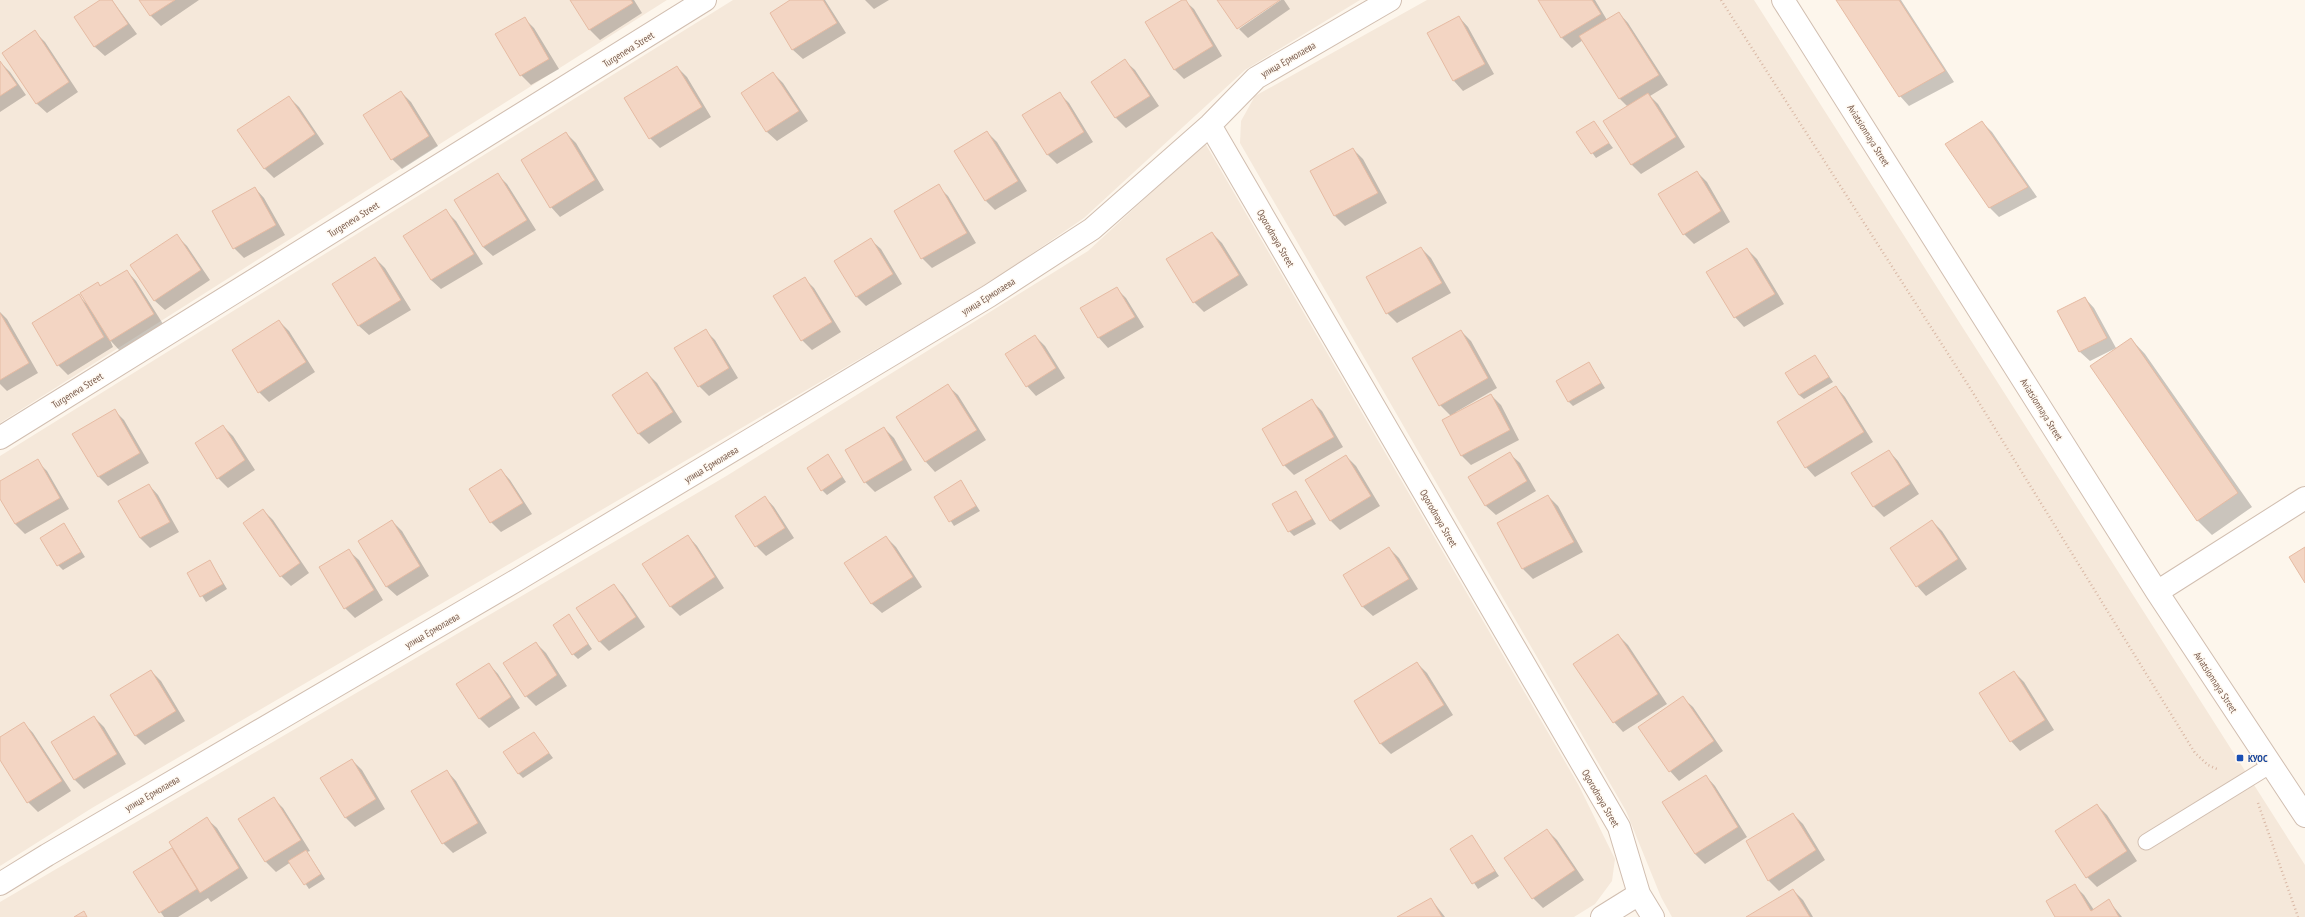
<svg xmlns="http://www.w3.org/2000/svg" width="2305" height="917" viewBox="0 0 2305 917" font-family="'PT Sans Narrow',sans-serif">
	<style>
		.residential { fill: #f5e8da }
		.shadow { fill: #0003 }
		.building { fill: #f3d5c3; stroke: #e6bba3 }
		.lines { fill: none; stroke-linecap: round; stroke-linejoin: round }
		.service-casing { stroke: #d1beb0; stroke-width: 17 }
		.minor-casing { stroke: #d1beb0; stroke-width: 24 }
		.path { stroke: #d9b8a5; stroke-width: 2.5; stroke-dasharray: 1 3; stroke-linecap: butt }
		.service { stroke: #fff; stroke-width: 15 }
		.minor { stroke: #fff; stroke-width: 22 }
		.transit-dot { fill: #1a4fb4; stroke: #fffaf3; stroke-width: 1.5 }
		.labels { text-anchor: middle; stroke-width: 3; stroke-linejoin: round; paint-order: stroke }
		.street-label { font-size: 10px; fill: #7a5c4d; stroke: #fffaf3 }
		.transit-label { font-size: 10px; font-weight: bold; fill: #164399; stroke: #fffaf3; text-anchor: start }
	</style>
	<rect width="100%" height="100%" fill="#fdf6ec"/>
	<path class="residential" d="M0,0h667l-667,423z
		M733,0h627l-115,70 -161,148 -98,67 -894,523 -92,58v-410z
		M1427,0h327l551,865v52h-633l-11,-20 -35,-86 -386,-668 1,-22 14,-25z
		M1205,143l373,641 37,75 -3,22 -17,23 -21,13h-1574v-15l728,-427 360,-224z"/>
	<path class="shadow" d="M102,0h10l25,34 -32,22 -10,-9 -19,-29z
		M140,0h59l-38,26 -10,-10z
		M571,0h63l8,13 -42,27 -10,-10z
		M792,0h33l21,33 -43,26 -10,-9 -22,-37z
		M865,0h24l-15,9z
		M1184,0l10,9 28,47 -38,23 -10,-10z
		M1281,0h3l6,9 -42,29 -9,-9z
		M1539,0h56l12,20 12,-7 9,10 40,62 -18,11 8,8 27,43 -44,27 -9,-9 -4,-58 -8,-8 -37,-59 -11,8 -10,-10z
		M1837,0h64l53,82 -45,24 -9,-10z
		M1459,17l9,10 26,47 -31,17 -9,-10 -26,-47z
		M524,18l10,10 25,41 -28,16 -10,-10z
		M35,32l10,10 33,50 -31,21 -10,-9 -34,-51z
		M1125,61l10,9 24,36 -33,22 -10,-10 -24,-36z
		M0,62l10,10 16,23 -26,17z
		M677,67l10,10 24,40 -51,31 -10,-10 -24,-39z
		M773,73l10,10 25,38 -31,20 -10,-9 -25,-39z
		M401,92l10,10 27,44 -36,23 -10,-10z
		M1059,93l10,10 24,39 -36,22 -10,-10z
		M289,97l10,10 25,37 -50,34 -10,-10z
		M1593,122l20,26 -17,10 -18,-25z
		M1982,122l10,10 45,65 -38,20 -10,-10z
		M987,132l10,10 30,49 -32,19 -9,-9 -30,-50z
		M566,133l10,10 28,47 -44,27 -9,-10z
		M1353,149l10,10 24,44 -42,23 -10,-10 -24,-44z
		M1697,172l10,10 23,40 -36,22 -10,-10z
		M498,175l9,9 29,46 -43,26 -10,-9z
		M938,186l10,10 28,47 -44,25 -10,-10z
		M255,188l9,10 21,37 -41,23 -10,-10z
		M446,211l10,10 27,43 -42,25 -10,-9z
		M1212,233l10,10 26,42 -44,27 -10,-10z
		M177,236l10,10 23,34 -45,30 -10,-9 -24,-36z
		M871,240l10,9 21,35 -36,22 -9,-9z
		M1421,248l10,10 20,35 -54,30 -10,-10 -19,-35z
		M1747,249l10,10 27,45 -40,23 -9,-10z
		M375,258l10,10 26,42 -42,25 -10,-9 -26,-42z
		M127,271l9,10 27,43 -43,27 -10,-11 3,7 -45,28 -10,-10 21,-69 9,9 10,-22 3,4z
		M804,278l10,10 27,44 -29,18 -10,-10z
		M1116,288l10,10 18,29 -36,21 -9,-10 -18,-30z
		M2085,298l9,10 22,40 -26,13 -10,-9 -22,-40z
		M0,312l7,7 31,54 -31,18 -7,-7z
		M279,321l10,10 26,41 -46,30 -10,-10z
		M705,330l10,10 23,38 -29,18 -10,-10 -24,-38z
		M1461,331l10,10 26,47 -41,24 1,1 34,-18 10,10 18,35 -48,25 -10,-10 -10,-39 -11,-11z
		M1035,336l10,10 20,32 -29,18 -9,-10z
		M2131,339l14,15 107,153 -40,28 -14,-14 -106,-154z
		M1815,356l18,26 -29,17 -5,-4z
		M1589,363l16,25 -32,18 -5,-5z
		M647,373l10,10 25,39 -33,22 -10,-10 -26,-39z
		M948,386l10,9 28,45 -51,32 -9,-10 -29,-45z
		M1836,387l9,10 28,45 -58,35 -9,-10z
		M1312,401l10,10 21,36 -49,28 -10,-10z
		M115,411l9,9 25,43 -41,23 -10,-10z
		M223,426l10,10 22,34 -27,18 -10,-10z
		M884,428l10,10 18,32 -37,22 -10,-10 -18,-32z
		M1889,451l9,10 21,33 -35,23 -10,-10 -21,-34z
		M1510,454l10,9 16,28 -40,24 -10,-9 -16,-28z
		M828,455l18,27 -19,13 -5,-5z
		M1346,456l10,10 24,40 -40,24 -9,-9z
		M37,461l10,10 22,38 -44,25 -10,-10 -15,-27v-14z
		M501,470l9,10 22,34 -31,18 -10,-10z
		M961,482l19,29 -26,15 -19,-29z
		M149,485l9,10 21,37 -29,16 -10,-10 -20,-37z
		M1296,492l20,32 -22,12 -5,-5z
		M1548,496l10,10 25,46 -50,27 -10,-10 -25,-46z
		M765,497l9,10 20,31 -28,18 -10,-10 -20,-30z
		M263,510l10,10 36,53 -18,13 -10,-10z
		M392,521l10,10 27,45 -32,20 -10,-9 -28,-46z
		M1932,521l10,10 25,38 -41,27 -9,-10z
		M64,524l21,33 -22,13 -5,-5z
		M688,536l9,10 27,42 -44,28 -9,-9z
		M886,537l10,10 26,40 -40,26 -10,-9 -27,-40z
		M1389,548l10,10 19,31 -45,27 -10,-9 -19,-32z
		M349,551l10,9 24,40 -28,18 -10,-10z
		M210,561l17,28 -21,13 -18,-28z
		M614,585l9,10 22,32 -36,24 -10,-10z
		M569,616l23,33 -14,10 -5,-5z
		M1618,635l10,10 39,59 -44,28 -9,-10z
		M536,643l10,10 21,33 -31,20 -10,-10z
		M1417,663l10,10 26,42 -62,39 -10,-10 -26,-42z
		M489,664l9,10 22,34 -31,20 -10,-10z
		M151,671l10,10 24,40 -40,24 -10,-10z
		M2014,672l10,10 30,48 -34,21 -9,-10z
		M1683,698l10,9 30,44 -44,30 -9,-10z
		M94,717l10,10 22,37 -42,25 -10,-10z
		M24,723l9,10 38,58 -33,21 -10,-10 -28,-44v-20z
		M534,733l19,25 -30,20 -5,-5z
		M352,760l10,10 23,39 -30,18 -9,-9z
		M447,771l9,10 31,52 -34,20 -10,-10z
		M1706,776l9,10 32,51 -42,27 -10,-10 -32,-51z
		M273,798l10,10 27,43 -3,1 18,27 -16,10 -18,-27 -15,10 -10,-10 -26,-43z
		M2097,805l10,10 30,46 -40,26 -10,-10z
		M1793,814l10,10 22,36 -46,31 -10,-10 -21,-39z
		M207,819l10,9 31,50 -37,24 -3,-4 -30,19h-14l-30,-44 40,-25z
		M1547,830l10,10 27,40 -41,28 -10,-10z
		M1472,837l27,39 -21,13 -26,-40z
		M2074,885l10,10 10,15 15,-9 13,16h-66z
		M1793,890l10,10 10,17h-65z
		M1431,899l14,18h-46z"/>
	<path class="building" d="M100,0h12l16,24 -34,23 -20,-30z
		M139,0h36l-25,16z
		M570,0h61l2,3 -44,27z
		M790,0h33l14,23 -45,27 -22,-37z
		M1182,0h4l27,46 -39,24 -29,-48z
		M1217,0h63l-43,29z
		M1538,0h54l9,14 -40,24z
		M1836,0h63l46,71 -46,26z
		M1619,12l40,63 -40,24 -40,-63z
		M1459,16l26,48 -32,17 -26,-48z
		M525,17l24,42 -29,17 -25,-42z
		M35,30l34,52 -33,22 -34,-51z
		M1125,59l25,37 -35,22 -24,-36z
		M0,61l17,24 -17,11z
		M677,66l25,41 -53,32 -25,-41z
		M773,72l26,39 -33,21 -25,-39z
		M401,91l28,45 -38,24 -28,-45z
		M1060,92l24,40 -37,23 -25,-40z
		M1648,93l28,44 -45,28 -28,-44z
		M289,96l26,38 -51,35 -27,-39z
		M1594,121l15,22 -18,11 -15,-22z
		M1982,121l46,66 -39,21 -44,-64z
		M987,131l31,50 -33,20 -31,-50z
		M566,132l29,48 -45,28 -29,-48z
		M1353,148l25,45 -44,23 -24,-45z
		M1697,171l24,40 -38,24 -25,-41z
		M498,173l29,47 -44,27 -29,-47z
		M939,184l28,49 -46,26 -27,-48z
		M255,187l21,38 -43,24 -21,-38z
		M446,209l28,45 -43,26 -28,-44z
		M1212,232l27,43 -46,28 -27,-44z
		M177,234l24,36 -47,31 -24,-36z
		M871,238l22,36 -37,23 -22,-36z
		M1421,247l21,36 -56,31 -20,-37z
		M1747,248l28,46 -41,24 -28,-46z
		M375,257l26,43 -43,26 -26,-42z
		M127,270l27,44 -44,27 -30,-48 18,-11 2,4z
		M805,277l27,45 -31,19 -28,-45z
		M1117,287l18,30 -37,21 -18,-30z
		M79,294l25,43 -47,29 -25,-43z
		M2085,297l22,41 -28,14 -22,-41z
		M0,313l29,50 -29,17z
		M279,320l27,42 -48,31 -26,-43z
		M706,329l23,39 -31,19 -24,-39z
		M1461,330l27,48 -49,28 -27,-48z
		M1035,335l21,33 -30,19 -21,-33z
		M2131,338l107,155 -41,28 -107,-155z
		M1815,355l14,22 -30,18 -14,-22z
		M1589,362l12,21 -33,19 -12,-21z
		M647,372l26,40 -35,22 -26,-39z
		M948,384l29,46 -52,32 -29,-45z
		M1836,386l28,46 -59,36 -28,-46z
		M1491,394l19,36 -49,26 -19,-36z
		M1312,399l22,38 -51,29 -21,-37z
		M115,409l25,44 -42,24 -26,-43z
		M223,425l22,35 -28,19 -22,-36z
		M884,427l19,33 -39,23 -19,-33z
		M1889,450l21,34 -37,23 -22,-34z
		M1510,452l17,29 -42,25 -17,-29z
		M828,454l14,23 -21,14 -14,-23z
		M1346,455l25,41 -41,25 -25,-41z
		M38,459l22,39 -45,26 -15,-25v-18z
		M501,469l22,34 -33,20 -21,-34z
		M961,480l15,26 -27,16 -15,-25z
		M149,484l21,38 -30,16 -22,-37z
		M1296,491l16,28 -24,13 -16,-28z
		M1548,495l26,47 -52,27 -25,-46z
		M765,496l20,32 -30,19 -20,-31z
		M263,509l37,54 -20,14 -37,-54z
		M392,520l28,46 -34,21 -28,-46z
		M1932,520l26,39 -42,28 -26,-39z
		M64,523l17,29 -24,14 -17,-28z
		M688,535l27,42 -45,30 -28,-43z
		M886,536l27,41 -42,27 -27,-41z
		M1389,547l20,32 -47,28 -19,-32z
		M2305,547v36l-16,-26z
		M349,549l25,41 -30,19 -25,-42z
		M210,560l13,24 -23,13 -13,-24z
		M614,584l22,33 -37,25 -23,-34z
		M569,614l19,30 -16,11 -19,-30z
		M1618,634l40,60 -45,29 -40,-59z
		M536,642l21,33 -32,22 -22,-34z
		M1417,662l27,43 -64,39 -26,-43z
		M489,663l22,34 -32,22 -23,-35z
		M151,670l25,41 -41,25 -25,-41z
		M2014,671l31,49 -35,22 -31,-49z
		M1683,696l31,45 -45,31 -31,-45z
		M94,716l23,38 -43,26 -23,-38z
		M24,722l38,59 -35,22 -27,-43v-23z
		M534,732l15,21 -31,21 -15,-22z
		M352,759l24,40 -31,19 -25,-40z
		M447,770l31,53 -36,21 -31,-53z
		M1706,775l32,52 -43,27 -33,-52z
		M274,797l27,43 -36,22 -27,-43z
		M2097,804l30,47 -41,27 -31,-47z
		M1793,813l23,37 -48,31 -22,-40z
		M207,817l32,51 -39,25 -31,-51z
		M1547,829l28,41 -43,29 -28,-41z
		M1472,835l23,36 -23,13 -22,-35z
		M172,848l25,41 -38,24 -26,-41z
		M306,850l15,24 -17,11 -16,-24z
		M2075,884l16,27 18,-12 10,18h-64l-9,-16z
		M1793,889l17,28h-64z
		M1431,898l11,19h-45z
		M84,911l3,6h-13z"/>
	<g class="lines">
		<defs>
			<path id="service" d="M2146,842l125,-77"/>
			<path id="minor" d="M1783,0l374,592 148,224
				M1210,125l409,702 20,67 14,23
				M0,438l705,-438
				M2157,592l148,-94
				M0,884l47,-29 470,-275 472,-284 103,-67 118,-104 46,-47 134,-78
				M1602,917l37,-23"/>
		</defs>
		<use href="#service" class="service-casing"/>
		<use href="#minor" class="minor-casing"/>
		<path class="path" d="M1721,0l249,388 225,365 13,12 9,4
			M2258,803l40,114"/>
		<use href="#service" class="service"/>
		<use href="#minor" class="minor"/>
	</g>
	<rect class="transit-dot" x="2236" y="754" width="8" height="8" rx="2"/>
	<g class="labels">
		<g class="street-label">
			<text transform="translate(628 49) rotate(-32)" y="4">Turgeneva Street</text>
			<text transform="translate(1288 59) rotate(-30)" y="4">улица Ермолаева</text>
			<text transform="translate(1869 135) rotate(58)" y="4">Aviatsionnaya Street</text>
			<text transform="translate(353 219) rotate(-32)" y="4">Turgeneva Street</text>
			<text transform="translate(1276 238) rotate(60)" y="4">Ogorodnaya Street</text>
			<text transform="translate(988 296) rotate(-32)" y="4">улица Ермолаева</text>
			<text transform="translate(77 390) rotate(-32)" y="4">Turgeneva Street</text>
			<text transform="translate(2042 409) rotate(58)" y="4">Aviatsionnaya Street</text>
			<text transform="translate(711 464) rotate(-31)" y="4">улица Ермолаева</text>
			<text transform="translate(1439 518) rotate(60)" y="4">Ogorodnaya Street</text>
			<text transform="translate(432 630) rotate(-30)" y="4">улица Ермолаева</text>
			<text transform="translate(2216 682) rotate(57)" y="4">Aviatsionnaya Street</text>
			<text transform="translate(152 793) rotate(-30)" y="4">улица Ермолаева</text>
			<text transform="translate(1601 798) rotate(60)" y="4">Ogorodnaya Street</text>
		</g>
		<g class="transit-label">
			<text x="2248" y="762">КУОС</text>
		</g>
	</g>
</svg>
